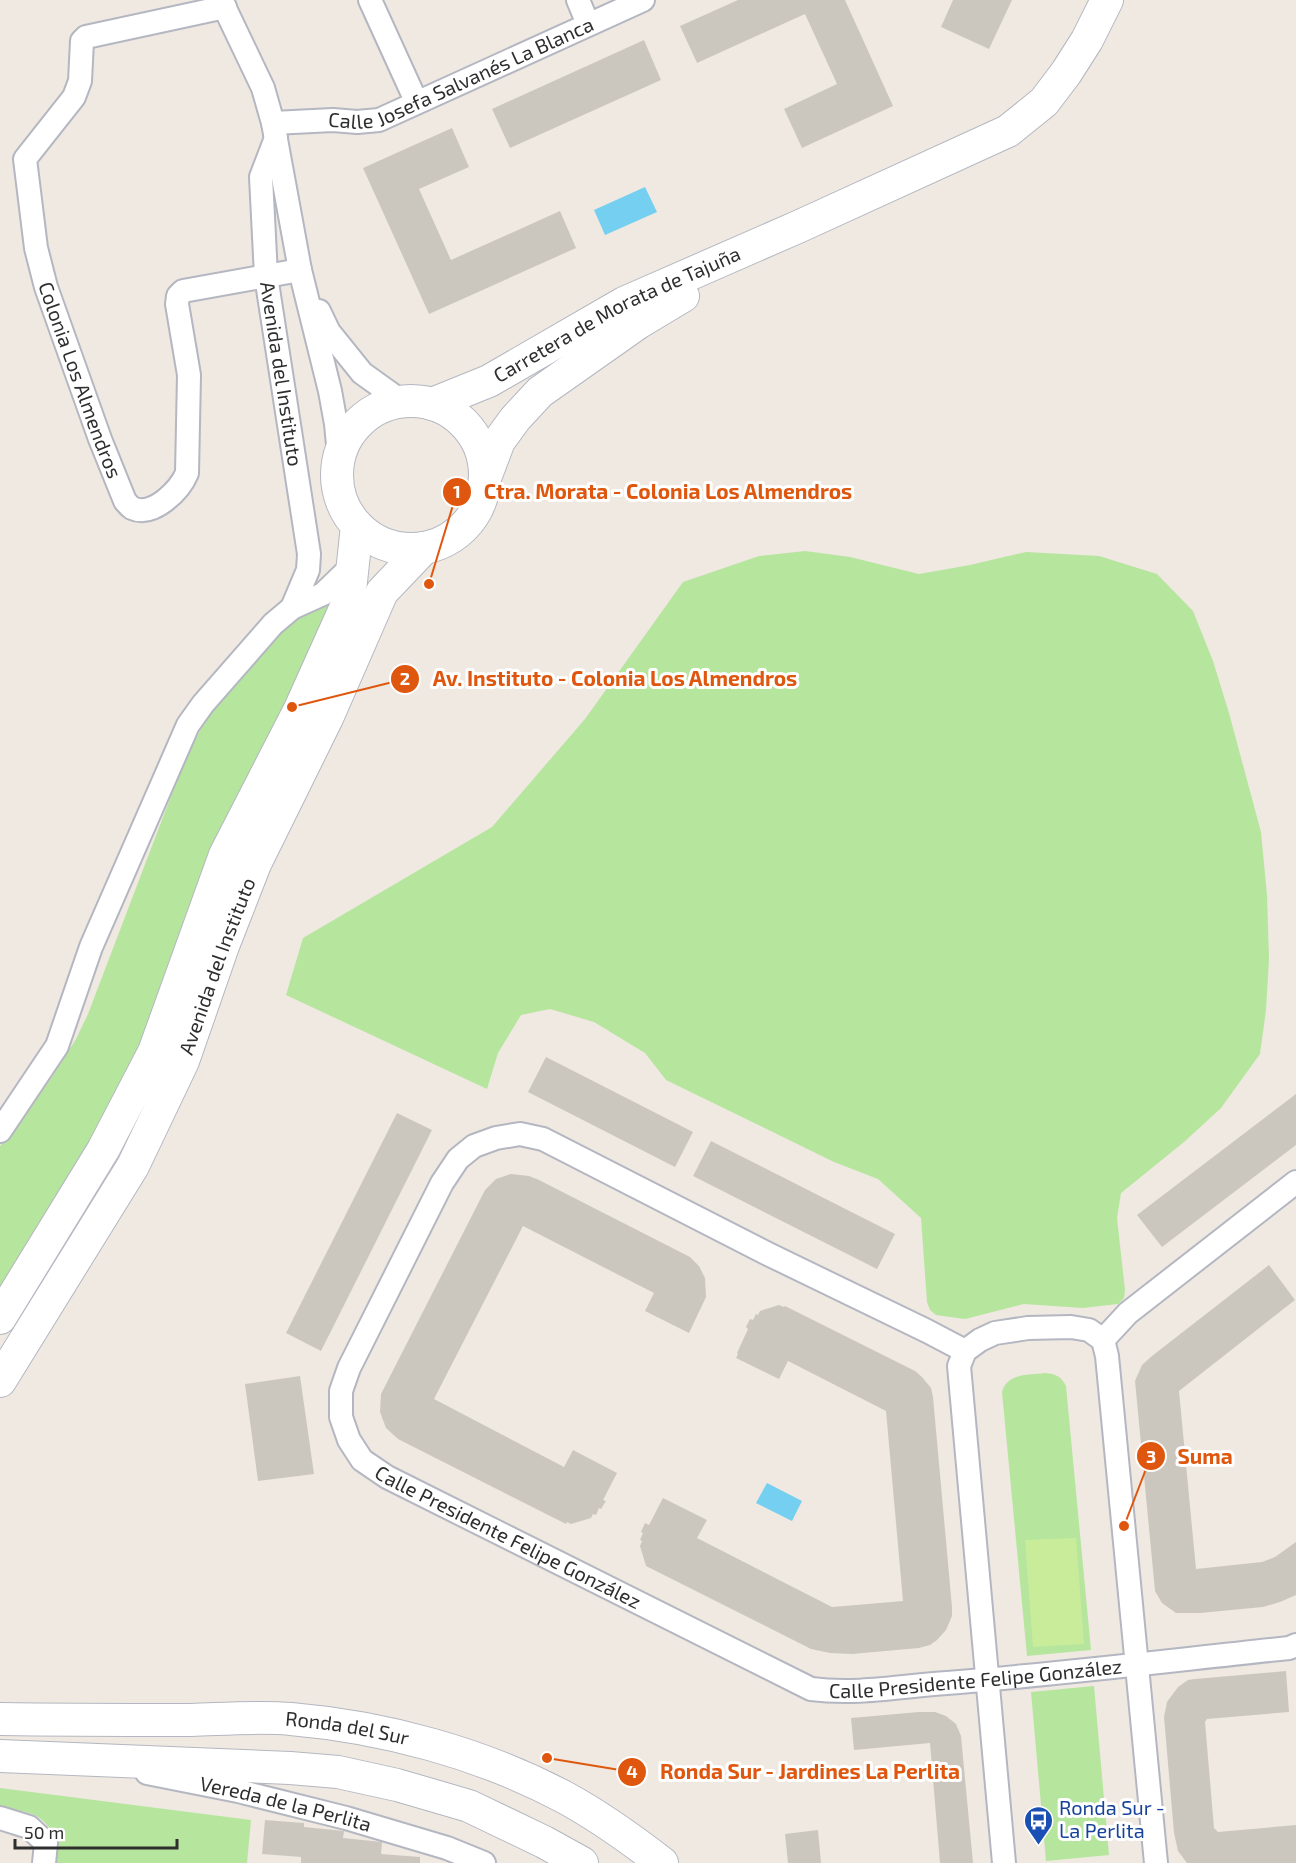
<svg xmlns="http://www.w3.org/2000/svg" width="1296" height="1863" viewBox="0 0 1296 1863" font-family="'Exo 2',sans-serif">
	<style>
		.green { fill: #b6e59e }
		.pitch { fill: #c9ec9a }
		.water { fill: #75cff0 }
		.building { fill: #cbc7bf }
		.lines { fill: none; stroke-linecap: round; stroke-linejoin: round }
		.minor-casing { stroke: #b4b7c1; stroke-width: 26 }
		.secondary-casing { stroke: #b4b7c1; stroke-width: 34 }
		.minor { stroke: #fff; stroke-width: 22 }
		.secondary { stroke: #fff; stroke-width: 32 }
		.labels { text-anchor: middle; stroke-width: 6; stroke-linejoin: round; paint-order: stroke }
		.street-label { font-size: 20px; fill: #2e2e2e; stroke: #fff }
		.transit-label { font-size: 20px; fill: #164399; stroke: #fff; text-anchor: start }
		.leader { fill: none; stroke: #df570e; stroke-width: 2 }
		.callout-dot { fill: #df570e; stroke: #fff; stroke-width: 2 }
		.mark-label { font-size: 18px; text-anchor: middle; font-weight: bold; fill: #fff }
		.callout-label { font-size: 21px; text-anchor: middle; font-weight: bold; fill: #df570e; stroke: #fff; stroke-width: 6; stroke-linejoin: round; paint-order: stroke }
	</style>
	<rect width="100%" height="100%" fill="#efe9e1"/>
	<path class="green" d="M805,551l45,6 69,17 51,-9 56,-13 73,4 58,18 36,37 20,50 16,52 32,119 6,63 2,64 -3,51 -6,44 -39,54 -37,34 -63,51 -4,25 8,72 -1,8 -6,6 -35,4 -59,-4 -59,15 -29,-4 -6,-5 -3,-8 -6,-84 -43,-39 -44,-17 -168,-82 -21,-27 -51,-31 -44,-13 -29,6 -23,38 -11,36 -201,-94 17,-57 189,-111 93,-108 98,-137 76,-26z
		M336,590l-216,511 -120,195v-150l50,-66 26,-41 12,-25 96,-252 20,-39 21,-32 42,-49 32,-25 15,-6z
		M1045,1373c11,1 16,3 21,13l25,264 -64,6 -25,-264c5,-19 27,-17 43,-19z
		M1094,1686l15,169 -63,6 -15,-169z
		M0,1788l251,32 -4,43h-191c4,-21 -6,-44 -27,-50 -9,-3 -20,-3 -29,-5z"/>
	<path class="pitch" d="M1076,1538l8,106 -51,3 -8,-107z"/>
	<path class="water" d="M645,187l12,25 -52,23 -11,-25z
		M767,1483l35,18 -10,20 -36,-18z"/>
	<path class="building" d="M738,0h107l48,106 -91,42 -18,-39 53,-25 -32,-70 -108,49 -17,-37z
		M953,0h59l-23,49 -48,-22z
		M644,40l17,40 -151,68 -18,-39z
		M452,128l17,39 -50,22 32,71 109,-49 16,37 -147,66 -66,-146z
		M546,1057l147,75 -18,35 -147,-75z
		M1296,1094v51l-134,102 -25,-32z
		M397,1113l35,17 -111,221 -35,-18z
		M711,1141l184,93 -18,35 -184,-93z
		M511,1174l18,2 10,4 151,77 9,9 6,12 1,19 -17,36 -44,-22 9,-18 -131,-67 -89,173 130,68 9,-17 44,23 -14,27 3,1 -5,8 -2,-1 -3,7 -3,-1 -2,4 -20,6 -4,-2 -1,2 -168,-85 -12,-11 -6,-16 1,-18 104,-204 11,-11z
		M1269,1265l26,35 -116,91 17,178 66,-7 13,-5 21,-15v53l-16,7 -17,5 -63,6h-24l-14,-10 -7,-12 -20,-210 7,-16 10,-9z
		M779,1305l5,2 1,-1 130,65 7,6 9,11 2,9 19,210v9l-6,14 -9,10 -7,5 -11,3 -67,6 -22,-1 -19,-4 -165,-83 -6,-20 2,-5 -2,-1 3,-7 -2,-1 4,-9 4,2 14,-27 44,22 -10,18 135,69 71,-6 -17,-190 -98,-50 -9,18 -43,-21 2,-4 -1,-1 11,-24 -2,-2 4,-8 3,1 3,-6 2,1 2,-4z
		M300,1376l14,98 -56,7 -13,-97z
		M1286,1671l3,41 -82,7 -2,3 9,106 4,4 78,-7v38h-109l-9,-12 -4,-18 -10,-116 3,-15 11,-15 10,-7 7,-1z
		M919,1712h16l11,4 10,8 5,12 12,127h-33l-10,-120 -76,7 -3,-32z
		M265,1820l39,3v4l40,4 -1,7 39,4 -1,12 39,3v6h-119v-6l-39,-3z
		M818,1830l3,33h-33l-3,-29z"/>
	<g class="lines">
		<defs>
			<g id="minor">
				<path d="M221,0l42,88 10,35 27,147 30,121 6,33 3,31"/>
				<path d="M370,0l46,101"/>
				<path d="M578,0l10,24"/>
				<path id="s1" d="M225,7l-139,30 -4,4 -2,40 -6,16 -49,62 11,89 10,39 54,152 25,62c2,2 4,5 7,7 21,10 48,-18 55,-35l2,-98 -12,-71 1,-8 5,-5 117,-21"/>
				<path id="s2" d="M273,123l60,-3 24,2 22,-2 264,-120"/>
				<path id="s3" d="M276,138l-15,39 5,99 43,278 -1,16 -16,38"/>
				<path d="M319,311l10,21 33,41 39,28"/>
				<path d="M0,1131l57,-85 34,-99 97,-222 15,-21 70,-80 19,-16 31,-14 29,-28"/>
				<path d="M1103,1340l25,-27 168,-131"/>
				<path id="s4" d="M965,1351l-38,-20 -159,-77 -225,-115 -23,-5 -24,4 -22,8 -16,13 -16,24 -93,185 -8,23v26l8,23 13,20 25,17 424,212c46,6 91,-3 136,-6 114,-9 228,-23 342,-35l7,-3"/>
				<path id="s5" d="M147,1773l91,18 108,27 101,30 37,15"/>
				<path d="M0,1818l29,9 17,16 -2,20"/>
				<path d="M1004,1863l-45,-497 6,-15 15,-11 15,-7 33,-5 43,-1 18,3 14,10 4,16 49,507"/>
			</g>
			<g id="secondary">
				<circle cx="411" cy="475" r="74"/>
				<path id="s6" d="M432,404l57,-23 135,-78 176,-77 208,-95 36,-29 22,-29 21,-33 20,-40"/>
				<path d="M485,478l14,-37 16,-22 25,-27 98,-69 45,-27"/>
				<path d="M0,1318l103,-168 51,-98 71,-197 75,-146 49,-109 8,-74"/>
				<path id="s7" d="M0,1381l133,-215 50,-105 40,-115 32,-82 72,-146 55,-126 42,-44"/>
				<path id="s8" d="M0,1719c64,1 127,1 191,1 33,-1 67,-4 100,-1 93,8 190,34 273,78 35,19 67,42 98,66"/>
				<path d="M0,1756l290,12 48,4 59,13 72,21 75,36 38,21"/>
			</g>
		</defs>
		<use href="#minor" class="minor-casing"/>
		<use href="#secondary" class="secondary-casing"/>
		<use href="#minor" class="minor"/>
		<use href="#secondary" class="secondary"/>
	</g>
	<defs>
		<symbol id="bus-pin" viewBox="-11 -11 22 30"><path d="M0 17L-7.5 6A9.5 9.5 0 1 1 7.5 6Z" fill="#1a4fb4" stroke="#fff"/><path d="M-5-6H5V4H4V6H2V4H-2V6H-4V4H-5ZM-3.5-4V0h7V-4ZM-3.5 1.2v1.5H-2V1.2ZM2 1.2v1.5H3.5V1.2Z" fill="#fff"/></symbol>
	</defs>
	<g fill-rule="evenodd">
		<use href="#bus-pin" x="1022" y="1804" width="33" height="45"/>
	</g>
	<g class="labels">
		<g class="street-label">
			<text dy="7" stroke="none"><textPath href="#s2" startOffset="198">Calle Josefa Salvanés La Blanca</textPath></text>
			<text dy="7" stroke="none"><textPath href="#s6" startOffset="206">Carretera de Morata de Tajuña</textPath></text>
			<text dy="7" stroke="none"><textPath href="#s3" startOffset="240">Avenida del Instituto</textPath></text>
			<text dy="7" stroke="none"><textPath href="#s1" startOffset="513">Colonia Los Almendros</textPath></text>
			<text dy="7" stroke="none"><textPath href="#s7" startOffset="470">Avenida del Instituto</textPath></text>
			<text dy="7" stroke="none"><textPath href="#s4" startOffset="1064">Calle Presidente Felipe González</textPath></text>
			<text dy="7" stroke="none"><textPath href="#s4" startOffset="1568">Calle Presidente Felipe González</textPath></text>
			<text dy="7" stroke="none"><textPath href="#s8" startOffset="348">Ronda del Sur</textPath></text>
			<text dy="7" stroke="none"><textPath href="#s5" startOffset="142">Vereda de la Perlita</textPath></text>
		</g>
		<g class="transit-label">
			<text x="1059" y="1815">Ronda Sur -<tspan x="1059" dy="23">La Perlita</tspan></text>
		</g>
	</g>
	<path class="leader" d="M429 584L457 492M292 707L405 679M1124 1526L1151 1456M547 1758L632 1772"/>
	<g class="callout-dot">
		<circle cx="429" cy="584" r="6"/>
		<circle cx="292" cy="707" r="6"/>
		<circle cx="1124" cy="1526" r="6"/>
		<circle cx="547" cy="1758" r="6"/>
		<circle cx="457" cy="492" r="15"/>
		<circle cx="405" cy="679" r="15"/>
		<circle cx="1151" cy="1456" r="15"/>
		<circle cx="632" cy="1772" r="15"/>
	</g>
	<g class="mark-label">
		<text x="457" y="498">1</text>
		<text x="405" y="685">2</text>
		<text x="1151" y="1463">3</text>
		<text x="632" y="1778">4</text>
	</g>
	<g class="callout-label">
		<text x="668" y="499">Ctra. Morata - Colonia Los Almendros</text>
		<text x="615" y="686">Av. Instituto - Colonia Los Almendros</text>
		<text x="1205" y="1464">Suma</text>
		<text x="810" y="1779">Ronda Sur - Jardines La Perlita</text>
	</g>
	<path d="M15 1839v9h162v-9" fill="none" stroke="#2e2e2e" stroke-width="3"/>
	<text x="24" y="1839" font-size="18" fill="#2e2e2e" stroke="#ffffff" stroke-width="4.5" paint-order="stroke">50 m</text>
</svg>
